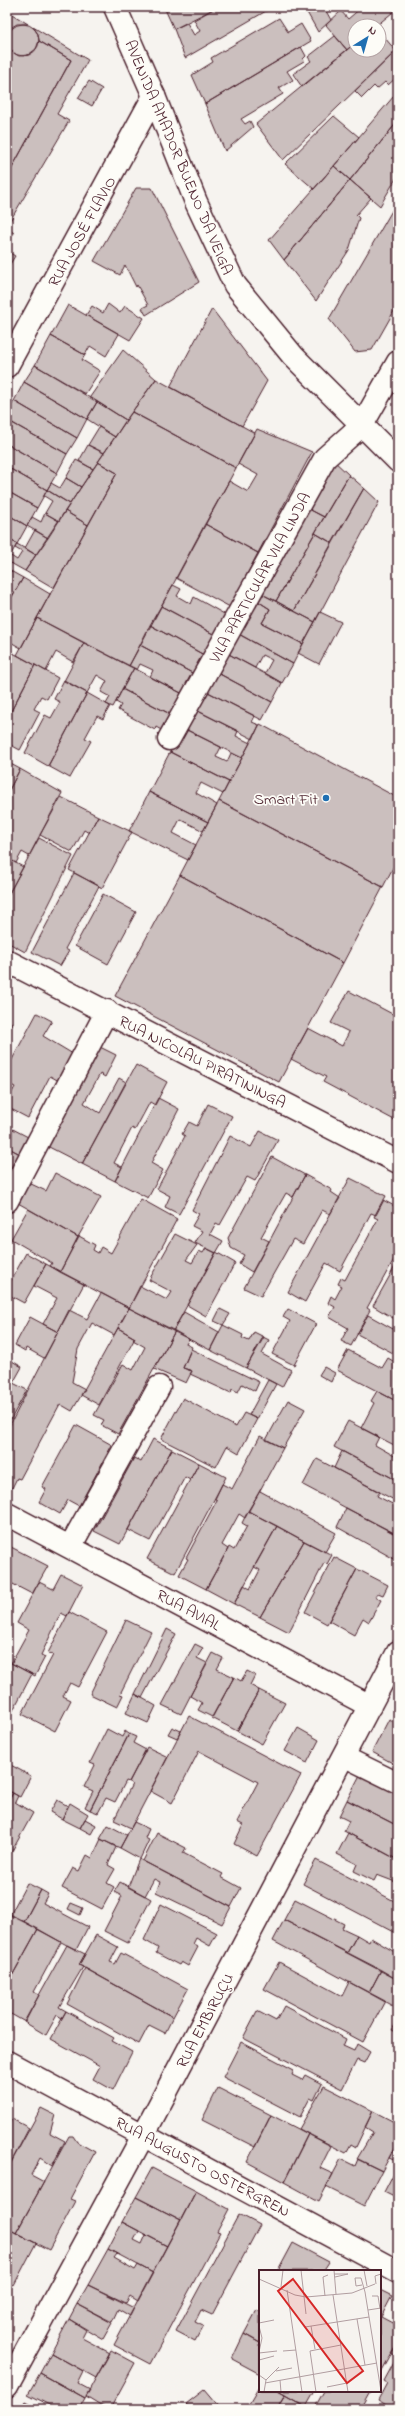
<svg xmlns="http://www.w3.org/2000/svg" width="405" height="2416" viewBox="0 0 405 2416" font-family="'Indie Flower',sans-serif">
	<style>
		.building { fill: #cbbfbe; stroke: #4a1f2b }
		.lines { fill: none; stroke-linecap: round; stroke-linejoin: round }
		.lane-casing { stroke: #4a1f2b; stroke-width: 23 }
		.street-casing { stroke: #4a1f2b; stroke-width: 25 }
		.secondary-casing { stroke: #4a1f2b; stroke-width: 25 }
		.lane { stroke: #fdfcf7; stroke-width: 20 }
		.street { stroke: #fdfcf7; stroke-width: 22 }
		.secondary { stroke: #fdfcf7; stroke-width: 22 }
		.poi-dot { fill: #1f6fb2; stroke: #fdfcf7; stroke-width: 1.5 }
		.labels { text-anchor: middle; stroke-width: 3.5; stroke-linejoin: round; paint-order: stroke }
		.street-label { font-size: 16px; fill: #4a1f2b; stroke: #fdfcf7 }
		.poi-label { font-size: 16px; fill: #4a1f2b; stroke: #fdfcf7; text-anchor: end }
		.inset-road { fill: none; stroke: #b19ea1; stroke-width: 1 }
		.view { fill: #d62828; fill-opacity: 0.15; stroke: #d62828; stroke-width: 2 }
		.inset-edge { fill: none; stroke: #4a1f2b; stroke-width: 2 }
	</style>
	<rect width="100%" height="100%" fill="#f6f3ef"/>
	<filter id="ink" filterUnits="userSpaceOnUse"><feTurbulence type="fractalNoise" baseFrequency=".025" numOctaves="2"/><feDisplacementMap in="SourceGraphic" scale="8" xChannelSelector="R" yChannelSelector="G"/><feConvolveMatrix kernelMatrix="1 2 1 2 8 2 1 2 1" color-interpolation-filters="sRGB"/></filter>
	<g filter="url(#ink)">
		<path class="building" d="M164,7h53l-43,22z
			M217,7h56l-88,51 -11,-29 13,-6 7,12 6,-4 -6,-11z
			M304,7h31l-9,4 5,9 -13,12z
			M362,7l36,1 -22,18h-21v17l-8,7 -21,-25 15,-14 7,8z
			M7,11l21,13h-11l-5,3 -5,8z
			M279,18l9,14 13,-8 10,17 -106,63 -13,-29 21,-13 -2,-4z
			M7 40a16 16 0 1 1 32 0a16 16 0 1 1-32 0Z
			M33,27l55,33 -31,54 12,7 -62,105v-49l64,-117 -32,-19 -1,-7z
			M379,31l17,20 -113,109 -27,-36 99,-81v7h24z
			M335,36l12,14 -45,37 -9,-13 18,-13 -3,-4z
			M39,41l32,19 -64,117v-123l2,-4 10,6 9,-1 8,-6z
			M301,47l5,9 -3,3 1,2 -17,10 6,9 -14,8 4,6 -42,25 4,5 5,-3 3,6 -28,24 -20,-47z
			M398,49v27l-10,9 -3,-3 -8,7 -3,-3 -12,12 -7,-7z
			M89,81l13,8 -10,17 -14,-8z
			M394,96l4,3v22l-48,59 -16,-14z
			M334,116l25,21 -45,52 -29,-25z
			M398,121v54l-18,31 -30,-26z
			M334,166l16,14 -66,80 -15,-20z
			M350,180l21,18 -15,17 3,3 -10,32 -33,51 -32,-41z
			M136,188h16l47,94 -53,33 -4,-7 6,-3 -11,-20 -1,2 -11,-22 -5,10 -26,-14z
			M397,202l1,102 -26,46 -17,2 -26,-33z
			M7,228l7,5 -7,11z
			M7,251l8,5 -8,13z
			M108,304l12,9 5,-7 19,12 -14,22 -44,-25 6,-9 11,7z
			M68,305l51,29 -13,22 -16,-10 -5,9 -34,-19z
			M212,309l55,72 -25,45 -72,-39z
			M51,336l34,19 -3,5 18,11 -15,23 -50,-29z
			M123,350l33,29 -30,41 -36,-23z
			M35,365l62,37 -10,17 -63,-37z
			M156,379l99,54 -19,35 -104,-56z
			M24,382l63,37 -10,19 -63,-37z
			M14,401l63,37 -10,16 -60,-34v-7z
			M97,402l29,18 -11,17 -28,-18z
			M132,412l104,56 -107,198 -92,-48 80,-145 -19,-11z
			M7,420l60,34 -10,19 -50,-29z
			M99,427l16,10 -11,16 -16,-8z
			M257,429l55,23 -54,101 -53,-29 24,-43 19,11 10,-17 -20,-11z
			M7,444l50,29 -10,17 -40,-23z
			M88,445l16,8 -11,16 -14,-8z
			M332,459l17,16 -25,42 -19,-10z
			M76,460l17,9 -12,18 -15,-9z
			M98,462l19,11 -29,52 -23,-14z
			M7,467l40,23 -10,18 -30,-17z
			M349,475l15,13 -32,55 -17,-10z
			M66,478l15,9 -11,17 -23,-14 4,-7 9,5z
			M364,488l15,14 -64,120 -21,-11z
			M47,490l23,14 -11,17 -14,-8 7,-12 -8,-5z
			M7,491l30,17 -10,18 -20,-12z
			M305,507l19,10 -48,84 -18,-9z
			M65,511l23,14 -34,63 -29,-17z
			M45,513l14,8 -11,17 -21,-12 5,-9 9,5z
			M7,514l20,12 -10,18 -10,-6z
			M205,524l53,29 -28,54 -54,-29z
			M35,530l13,8 -12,17 -11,-7z
			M315,533l17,10 -38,68 -18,-10z
			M7,538l10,6 -10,17z
			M17,544l19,11 -11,16 -18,-10 4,-5 6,4 5,-8 -7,-4z
			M7,569l16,9 -16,27z
			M23,578l27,16 -29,54 -14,-8v-35z
			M173,585l8,4 -4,7 14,8 3,-7 32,18 -11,20 -54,-29z
			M258,592l57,30 -12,22 -41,-21 8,-14 -14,-9z
			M256,600l14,9 -8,14 41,21 -10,20 -58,-32z
			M161,606l54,29 -11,20 -54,-30z
			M320,612l21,10 -22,42 -21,-11z
			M37,618l47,25 -11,19 -17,-10 -10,19 -29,-16z
			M150,625l54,30 -10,19 -54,-29z
			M235,632l58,32 -11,19 -17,-10 7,-13 -10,-5 -7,13 -30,-16z
			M84,643l50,25 -21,39 -7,-3 4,-7 -9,-5 6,-11 -10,-6 -10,18 -23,-12z
			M140,645l54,29 -11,20 -33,-17 3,-7 -13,-6 -3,6 -8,-4z
			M7,649l6,4 -6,11z
			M225,652l57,31 -10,19 -58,-31z
			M13,653l22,12 -28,54v-43l4,-8 -4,-4z
			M35,665l23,13 -11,21 -6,-3 -7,13 6,3 -20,38 -13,-7v-24z
			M134,668l49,26 -11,21 -50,-26z
			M214,671l58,31 -10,18 -58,-30z
			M64,680l23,13 -39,73 -23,-13 20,-38 6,3 9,-16 -6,-3z
			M122,689l50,26 -9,16 -7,-4 -1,3 -37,-20 3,-5 -5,-3z
			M204,690l51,26 -3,6 7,3 -6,14 -59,-30z
			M87,693l23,13 -7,13 -6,-3 -12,22 6,3 -21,37 -22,-12z
			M194,709l44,22 -2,5 14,7 -8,15 -59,-30z
			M260,724l138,74v60l-15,29 -164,-86z
			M183,728l38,19 -5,10 11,5 4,-9 11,5 -13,24 -59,-30z
			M170,752l59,30 -6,12 -22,-11 -5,10 21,12 -9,17 -59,-30z
			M7,762l13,7 -13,25z
			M20,769l42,24 -33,63 -7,-4 -6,11 -9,-5v-64z
			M149,792l59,30 -5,9 -23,-12 -7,14 23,12 -8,15 -59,-29z
			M61,797l37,19 -9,17 -5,-3 -12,22 -32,-17z
			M219,801l164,86 -40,76 -163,-88z
			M98,816l34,16 -30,56 -33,-18z
			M39,838l34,18 -48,96 -18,-10v-45z
			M7,858l16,9 -16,30z
			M74,873l25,13 -34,63 4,2 -9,15 -28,-14z
			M180,875l163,88 -64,119 -164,-86z
			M103,894l33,18 -28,52 -33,-18z
			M349,991l49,26v105l-75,-40 3,-5 -35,-18 17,-31 34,18 7,-14 -18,-9z
			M37,1013l15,8 -9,15 30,18 -14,27 -9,-5 -22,42 -21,-11v-6l8,-14 -8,-4v-14z
			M7,1020l5,3 -5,10z
			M100,1047l16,8 -11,22 -5,-3 -16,29 16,10 19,-35 7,4 -44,82 -35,-18z
			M7,1059l4,2 -4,8z
			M136,1065l31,17 -12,23 -5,-3 -15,28 -3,-2 -18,35 8,4 -7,14 -33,-17z
			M158,1098l21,11 -28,54 12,7 -15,28 -33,-17z
			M208,1104l24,12 -53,98 -14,-7 5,-11 -13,-7 28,-53 -3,-2 7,-12 8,4z
			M7,1126l21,11 -8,17 -13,-7z
			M260,1131l18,9 -23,41 -8,-4 -27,48 -4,-2 -6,11 13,7 -7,12 -21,-10 7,-12 -10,-5 7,-12 -7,-4 38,-74 21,11z
			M7,1147l13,7 -9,15 -4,-3z
			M272,1157l33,18 -12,22 -7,-4 -25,44 8,4 -17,31 -13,-8 5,-9 -13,-7 -3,-10z
			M55,1173l46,24 -23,40 -60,-34 11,-20 17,8z
			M305,1175l27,15 -1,2 9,6 -10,16 -8,-4 -19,34 -10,-5 -32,57 -17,-8z
			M350,1178l36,18 -10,19 -5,-2 -31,58 -14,-8 -21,39 -17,-10z
			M141,1199l36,20 -48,89 -69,-36 19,-36 16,9 -2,5 5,3 3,-6 10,6z
			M383,1200l15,8v44l-31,56 3,2 -19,36 -10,-5 7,-13 -19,-11 6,-10 -7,-4 3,-7 4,3 7,-13 -4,-2 3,-6 4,2 33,-61 -4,-2z
			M28,1209l50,28 -18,35 -10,-6 2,-3 -41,-24z
			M175,1234l22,11 -11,15 6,3 7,-12 4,2 3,-5 10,5 -43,78 -44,-23 11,-22 27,14 5,-8 -23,-12z
			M216,1252l19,11 -29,53 -19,-11z
			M26,1253l20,11 -22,39 -17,-9v-6z
			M398,1261v60l-25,-15z
			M46,1264l38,20 -26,48 -15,-8 14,-26 -23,-12z
			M101,1293l28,15 -15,27 -22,-12 -14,26 -6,33 13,7 -13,22 -12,-7 -40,75 -3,-1 -5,10 -5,-2v-55l62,-121 18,9z
			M129,1308l46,23 -57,103 -17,-9 3,-5 -10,-5 29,-51 10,6 12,-23 -12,-7 2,-2 -17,-10z
			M220,1309l10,5 -7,11 -9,-4z
			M288,1309l28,15 -22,41 -22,-11 18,-33 -7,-4z
			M184,1312l35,20 -9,18 -37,-19z
			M368,1315l27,15 3,-5v19l-5,9 -36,-19z
			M30,1317l28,15 -14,26 -18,-10 -1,3 -10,-6z
			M223,1325l20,10 -1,3 7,3 5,-9 10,5 -18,31 -36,-18z
			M118,1328l17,10 -36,67 -18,-10z
			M175,1331l14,8 -3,5 6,3 -9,21 9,3 -6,12 -32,-14z
			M263,1337l6,3 -7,14 29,16 -9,17 -36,-19z
			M398,1344v12l-5,-3z
			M191,1349l68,33 -4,9 -13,-7 -4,8 -6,-3 -1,4 -41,-19 2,-3 -9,-3z
			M348,1350l34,18 6,-10 10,6v38l-61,-32z
			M7,1358l15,9 -9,16 14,7 -20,36z
			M324,1367l11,6 -4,9 -12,-7z
			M268,1380l8,4 -19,35 -8,-4z
			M377,1391l21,11v45l-37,-19 13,-25 -3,-2z
			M183,1398l53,29 8,-14 13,6 -18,34 -12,-7 -11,21 -55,-28z
			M288,1400l17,9 -22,39 -17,-8z
			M348,1421l31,16 -4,8 23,13v23l-64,-34z
			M76,1425l36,20 -33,61 -11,-6 -8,14 -21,-12 7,-13 -4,-2z
			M260,1436l23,12 -38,70 -6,-4 -17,31 6,4 -22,40 -27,-14 9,-16 -2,-1 31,-58 -2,-1 7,-15 10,5z
			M153,1439l19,10 -52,95 -26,-13 40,-73 7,4z
			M172,1449l27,14 -9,17 -5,-3 -35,64 -22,-11z
			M342,1451l56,30v21l-64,-34z
			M317,1459l63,33 -3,4 21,11v22l-3,5 -92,-49z
			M199,1463l27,14 -51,96 -28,-14z
			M260,1491l76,42 -11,19 -77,-41z
			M346,1508l52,27 -2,25 -59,-33z
			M248,1511l29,15 -43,78 -28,-15 23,-42 5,3 13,-24 -5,-3z
			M277,1526l27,15 -44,76 -26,-13 10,-19 6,4 10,-19 -6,-3z
			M304,1541l28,14 -5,9 -3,-1 -35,69 -29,-15z
			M11,1547l37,19 -16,28 -25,-13v-25z
			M334,1557l23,12 -30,55 -22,-12z
			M357,1569l31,16 -5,10 -5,-2 -3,4 6,3 -12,22 -6,-4 -9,17 -25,-14z
			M61,1574l22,11 -16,31 -6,-3 -20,42 4,2 -10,19 -24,-13 18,-33 -12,-7 22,-41 14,7z
			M69,1612l38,20 -29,55 -8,-4 -7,13 8,4 -16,31 -33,-17 31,-59 -5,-2z
			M126,1620l25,12 -31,62 3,1 -6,12 -27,-13z
			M167,1629l9,5 -34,64 -7,-4z
			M195,1644l8,4 -6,10 10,5 -26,51 -19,-9z
			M213,1653l10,5 -6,11 17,8 -22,40 -14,-7 4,-7 -12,-7z
			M7,1661l25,13 -25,48z
			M247,1671l8,4 -5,10 9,5 -22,41 -25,-13 22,-41 7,4z
			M259,1690l26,13 -23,41 -25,-13z
			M135,1694l21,12 -8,17 -22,-10z
			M189,1716l112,59 -44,81 -23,-12 9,-19 -6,-3 21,-40 -59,-31 -27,52 -22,-12z
			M389,1719l9,4v43l-26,-14z
			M172,1727l9,4 -4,7 -9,-4z
			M298,1728l21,12 -12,23 -22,-12z
			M107,1729l15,8 3,-6 4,3 -39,76 -5,-3 8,-16 -9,-4 11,-22 -5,-2z
			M129,1734l7,3 -3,6 13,7 -17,32 -3,-1 -11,21 -9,-4 -8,15 -8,-3z
			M147,1747l21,10 -37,71 -17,-8 18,-36 -3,-2z
			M7,1763l24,13 -11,21 -13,-7z
			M360,1775l38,20v31l-51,-26z
			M7,1790l6,3 -5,9 -1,-1z
			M13,1793l5,3 -3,6 18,11 -26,47v-57z
			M57,1800l11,6 -6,13 -12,-7z
			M347,1800l51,26v34l-54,-29 5,-10 -10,-5z
			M70,1803l18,11 -8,14 -18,-9z
			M85,1819l11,6 -5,9 -11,-6z
			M134,1822l15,7 -4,9 4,2 -9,19 -20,-11z
			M108,1825l19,10 -7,13 -20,-9z
			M157,1833l29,15 -3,5 40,21 -2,3 20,11 -10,19 -88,-46z
			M348,1833l50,27v23l-21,-8 -3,6 -20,-10 3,-7 -20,-10z
			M101,1839l15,8 -8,18 7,4 -8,14 7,4 -12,22 -40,-21 11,-20 6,3 8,-16 5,3z
			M139,1859l92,48 -9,17 -66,-32 4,-10 -6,-3 -9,17 -17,-9z
			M316,1860l82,43v31l-95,-50z
			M120,1882l31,17 -23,44 -24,-12 18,-35 -8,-4z
			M27,1883l14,7 -17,32 -14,-7z
			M41,1890l7,4 -5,9 45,24 -12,23 -52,-28z
			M295,1899l49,25 -2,4 15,7 -10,18 -63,-33z
			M71,1903l12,5 -3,7 -12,-6z
			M161,1904l56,29 -7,13 -14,-8 -3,6 5,3 -10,19 -7,-4 -2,3 -23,-12 2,-5 -14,-8z
			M10,1914l28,15 -31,56v-66z
			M284,1920l97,50 -12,23 -96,-52z
			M38,1929l23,13 -27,50 5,3 -14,27 -16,-9 -2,3v-31z
			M96,1935l22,12 -8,15 5,2 6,-11 67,36 -15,28 -94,-52z
			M357,1935l12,7 2,-4 27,16v26l-51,-27z
			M67,1945l18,9 -6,11 4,2 -24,40 7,4 -4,7 -5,-3 -11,20 -22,-13z
			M279,1962l63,34 7,-14 36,19 -22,41 -99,-53z
			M85,1968l88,49 -8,16 -16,-8 -10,19 -72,-40z
			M381,1970l17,10v29l-29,-16z
			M284,2006l62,33 -3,7 11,5 3,-7 13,8 -6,11 -7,-3 -15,29 -99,-51 14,-27 19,10z
			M66,2011l48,27 -2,3 20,11 -19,38 -20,-11 7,-13 -49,-27z
			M398,2020v13l-6,-3z
			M241,2042l53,28 -2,5 10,5 3,-5 17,9 -8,16 -4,-2 -10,19 -77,-40z
			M324,2086l49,25 -17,36 -5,-3 -5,9 -47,-24z
			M218,2088l53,27 -16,32 -53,-27z
			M41,2108l14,7 -5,18 15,8 -13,25 -12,-8 -9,17 13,7 -28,51 -9,-5v-58z
			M373,2111l25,13v17l-16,30 -25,-12 16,-27 -8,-5z
			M271,2115l37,19 -24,48 -37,-20z
			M12,2119l17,9 -22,42v-43z
			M308,2134l23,12 -11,22 13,6 -14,27 -35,-19z
			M69,2136h4l4,6 18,10 -25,47 5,2 -26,49 -33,-17z
			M398,2141v21l-9,-4z
			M341,2159l14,7 3,-7 24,12 -18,35 -38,-19z
			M398,2165v34l-14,-7z
			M152,2168l44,23 -15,29 -45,-23z
			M196,2191l33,18 -12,23 3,1 -70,131 -36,-19z
			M136,2197l45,23 -14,26 -45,-24z
			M239,2214l21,11 -48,90 -11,-5 -6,12 8,4 -8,15 -19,-10z
			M122,2222l17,9 -5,9 8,4 4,-9 21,11 -14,27 -45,-24z
			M7,2228l29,15 -22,42 -7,-4z
			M293,2243l36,19 -6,9h-45z
			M108,2249l9,5 -3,4 21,12 3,-5 15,8 -15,28 -8,-5 -4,7 -38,-18z
			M88,2285l46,23 -4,8 -12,-7 -6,13 -35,-18z
			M380,2290l12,6 -11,21 17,9v17l-18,32z
			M77,2304l35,19 -9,16 -34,-20z
			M257,2310l3,2v31l-16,-9z
			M69,2319l17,11 -4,8 28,15 -14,25 -45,-25z
			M244,2334l16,9v31l-28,-15z
			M398,2343v56l-5,10 -15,-9 9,-17 -3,-2 13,-24 -6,-3z
			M111,2350l24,13 -25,46h-3l-21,-13z
			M51,2353l32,18 -6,12 13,7 -5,8 -45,-25z
			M40,2373l45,25 -6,11h-22l-29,-15z
			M260,2385v6h18l7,4 -8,14h-31z
			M204,2390l16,19h-29l-5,-5z
			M278,2391h37l-9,16z
			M324,2391h46l-10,18h-46z
			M285,2395l21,12 -1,2h-28z
			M398,2399v10h-5z
			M25,2401l15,8h-20z"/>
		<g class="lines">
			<defs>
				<path id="lane" d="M343,1756l55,27"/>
				<path id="street" d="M7,366l147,-270
					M169,739l156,-281 37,-33
					M7,961l391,201
					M7,1201l100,-190
					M7,1514l363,192
					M70,1547l89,-160
					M7,2062l391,210
					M7,2386l137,-252 254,-482"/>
				<path id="secondary" d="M115,7l39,89 42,106 39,83 58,71 105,105
					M362,425l36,-63"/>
			</defs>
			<use href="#lane" class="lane-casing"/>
			<use href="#street" class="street-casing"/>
			<use href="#secondary" class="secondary-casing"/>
			<use href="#lane" class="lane"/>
			<use href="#street" class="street"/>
			<use href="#secondary" class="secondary"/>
		</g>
	</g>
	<circle class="poi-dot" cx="326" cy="798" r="4"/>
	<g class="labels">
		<g class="street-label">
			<text transform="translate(180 157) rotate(67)" y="6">AVENIDA AMADOR BUENO DA VEIGA</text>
			<text transform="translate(81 231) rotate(-61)" y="6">RUA JOSÉ FLAVIO</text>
			<text transform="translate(259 577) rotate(-61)" y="6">VILA PARTICULAR VILA LINDA</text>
			<text transform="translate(203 1061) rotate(27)" y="6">RUA NICOLAU PIRATININGA</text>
			<text transform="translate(189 1609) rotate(28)" y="6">RUA AVIAL</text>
			<text transform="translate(204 2020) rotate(-62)" y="6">RUA EMBIRUÇU</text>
			<text transform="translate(203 2166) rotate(28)" y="6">RUA AUGUSTO OSTERGREN</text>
		</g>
		<g class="poi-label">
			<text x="318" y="804">Smart Fit</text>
		</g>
	</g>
	<g transform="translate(259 2270)">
		<rect width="122" height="122" fill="#f6f3ef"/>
		<path class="inset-road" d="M42,0l5,44M75,0l2,24M105,0l3,16M75,4h14l-13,3M0,9l36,16 11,2 46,-4 23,-9M117,14l-1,-8 6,-2M103,15l-6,1 -1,-8h6l4,14 16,99M22,17l2,-17M28,20l15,102M74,25l15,97M66,26l-2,-19 5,-2M113,26h6l2,13M109,40l13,-2M98,49l8,46M0,53l15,-3M0,56l3,12 -3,14M52,56l4,23M46,57l64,-10M24,81l13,-1M0,83l18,-2M0,90l15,-4M17,101l16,-3M0,105l7,5 -2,12M7,110l13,-13M21,110l1,12M6,113l112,-20M68,117l20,-4M57,122l-6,-41 31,-6"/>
		<path class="view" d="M34,9l70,92 -16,12 -69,-92z"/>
		<rect width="122" height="122" class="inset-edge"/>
	</g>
	<rect width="405" height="2416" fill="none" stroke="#fdfcf7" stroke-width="24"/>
	<rect x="12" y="12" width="381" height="2392" fill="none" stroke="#4a1f2b" stroke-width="1.5" filter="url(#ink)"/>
	<g transform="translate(367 38) rotate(37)"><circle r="19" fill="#fdfcf7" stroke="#b5a4a5"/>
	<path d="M0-3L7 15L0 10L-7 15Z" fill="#1f6fb2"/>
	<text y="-6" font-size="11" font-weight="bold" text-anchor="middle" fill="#4a1f2b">N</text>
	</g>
</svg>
